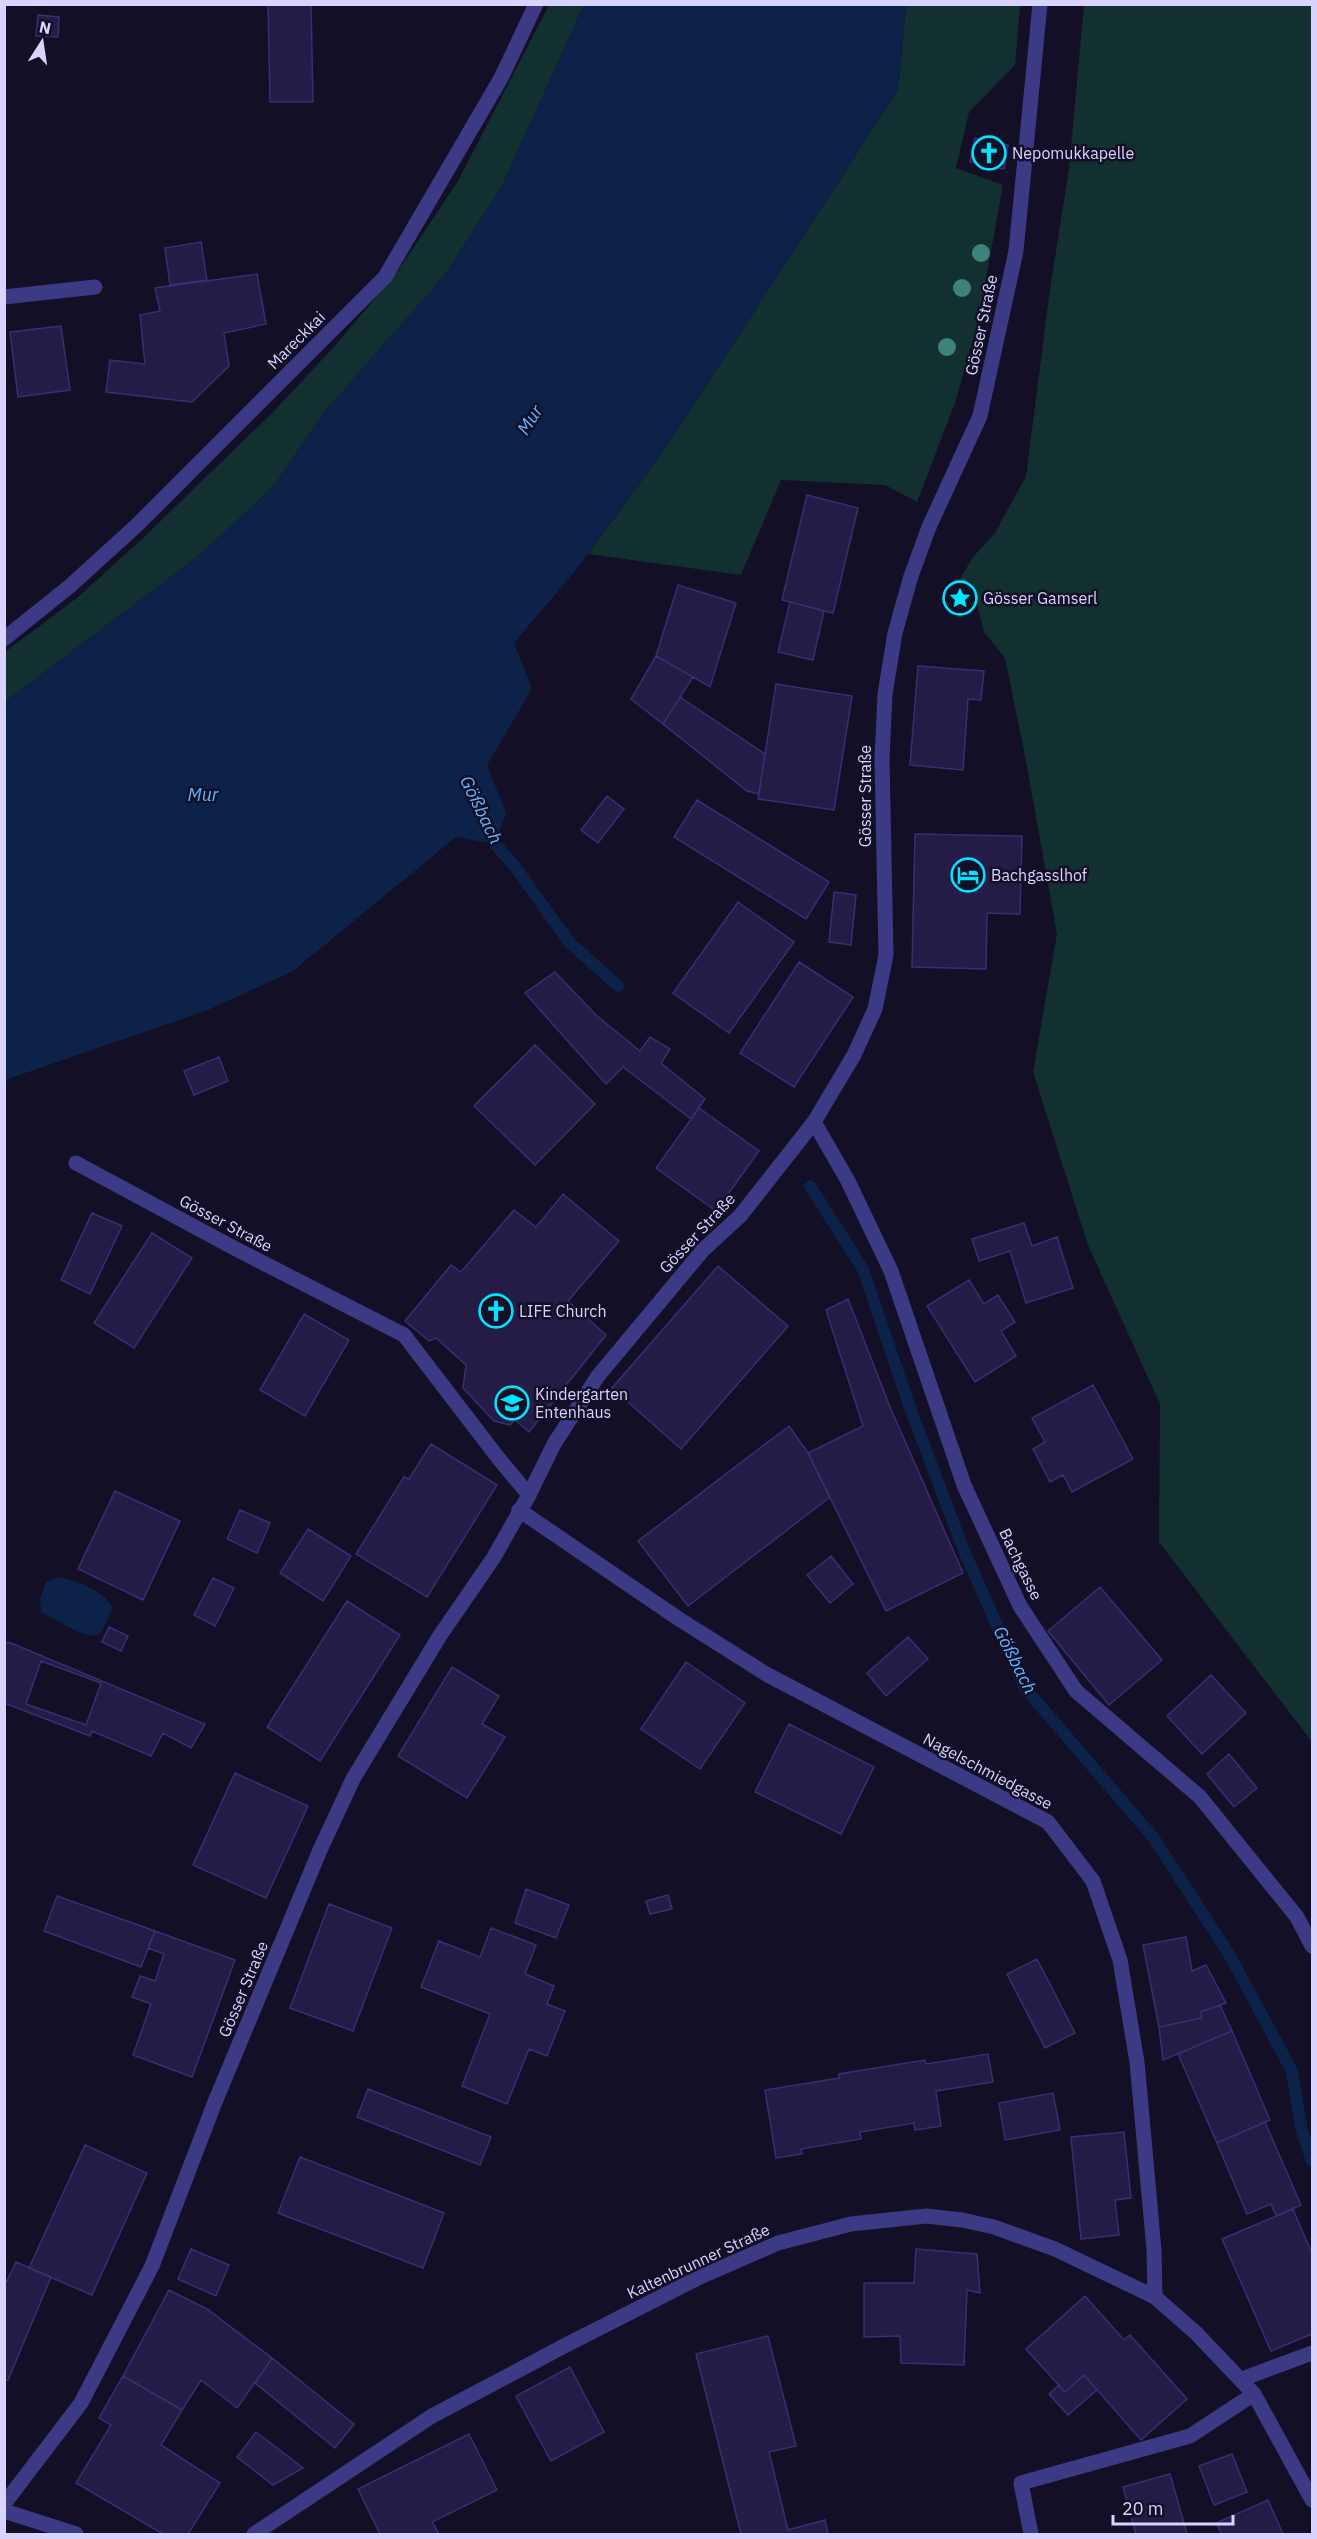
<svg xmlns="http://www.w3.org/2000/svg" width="1317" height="2539" viewBox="0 0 1317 2539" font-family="'IBM Plex Sans',sans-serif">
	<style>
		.green { fill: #12302f }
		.water { fill: #0c2248 }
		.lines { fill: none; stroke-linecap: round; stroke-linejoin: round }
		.stream { stroke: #0c2248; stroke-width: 12 }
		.building { fill: #241b47; stroke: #3b2d73; stroke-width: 1.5; fill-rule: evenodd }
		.service { stroke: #3d3a85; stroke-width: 15 }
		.minor { stroke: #3d3a85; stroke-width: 15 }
		.tree { fill: #3d827b }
		.labels { text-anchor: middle; stroke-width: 5; stroke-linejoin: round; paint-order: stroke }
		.poi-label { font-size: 16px; fill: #d9d4ff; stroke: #130f26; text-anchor: start }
		.street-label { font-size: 16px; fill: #d9d4ff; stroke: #130f26 }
		.water-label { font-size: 18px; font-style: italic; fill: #62b6ff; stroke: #130f26 }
	</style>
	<rect width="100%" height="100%" fill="#130f26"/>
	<path class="green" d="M549,5h35l-83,183 -57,88 -123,140 -47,70 -73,68 -196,148v-50l73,-55 63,-57 133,-129 59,-63 65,-77 60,-90z
		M906,5h114l-5,60 -46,47 -13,56 47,17 -25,137 -23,81 -38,99 -32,-17 -104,-5 -40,95 -153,-21 79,-108 231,-356z
		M1084,5h228v1737l-153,-200 1,-138 -72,-159 -55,-173 24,-138 -32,-178 -20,-98 -21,-26 -11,-44 -16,-4 16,-27 22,-24 31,-57 24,-187 19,-120z"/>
	<path class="water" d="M584,5h322l-8,85 -231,356 -92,125 -61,72 18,46 -45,76 19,48 -11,31 -39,-7 -163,134 -85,39 -203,70v-378l196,-148 73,-68 47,-70 123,-140 57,-88z
		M58,1577c20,4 44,13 55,30l-11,25 -8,4 -16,-4 -37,-20 -1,-13 6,-17z"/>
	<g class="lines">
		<path class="stream" d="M488,829l7,15 18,20 56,78 49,44
			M810,1186l53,83 46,136 55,146 61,137 128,149 76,117 63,117 9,57 11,33"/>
	</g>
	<path class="building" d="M268,4h43l2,98h-43z
		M38,15l21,2 -1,20 -22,-1z
		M975,138l33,7 -4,24 -34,-7z
		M201,242l6,38 -37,5 -5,-37z
		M257,274l9,50 -42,9 5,33 -37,36 -86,-10 4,-32 35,4 -5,-49 20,-4 -5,-23z
		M61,326l9,64 -52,7 -8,-65z
		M807,495l51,13 -25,105 -51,-13z
		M678,585l58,18 -26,84 -54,-31z
		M790,602l34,9 -11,49 -35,-8z
		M656,656l37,21 -30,47 -32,-25z
		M918,666l66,5 -3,29 -13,-1 -5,71 -53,-5z
		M776,684l76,12 -18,114 -76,-11z
		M680,697l85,57 -6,40 -12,-3 -84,-67z
		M607,796l17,13 -26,34 -17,-13z
		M697,800l132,82 -23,37 -132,-82z
		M915,834l107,2 -2,78 -33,-1 -1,56 -74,-2z
		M834,892l22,3 -5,50 -22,-3z
		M738,902l56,40 -65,91 -56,-40z
		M799,962l54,35 -59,90 -54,-34z
		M555,972l42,44 43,35 10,-14 20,12 -9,14 44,36 -14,20 -68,-52 -17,17 -81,-91z
		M535,1045l60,59 -60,61 -61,-59z
		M219,1057l9,24 -34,14 -10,-24z
		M699,1108l60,43 -43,60 -60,-43z
		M563,1194l56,47 -51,60 38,34 -77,97 -14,-12 -5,5 -16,-4 -31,-33 3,-23 -30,-27 -7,3 -24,-20 46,-56 10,7 53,-62 22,17z
		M92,1213l30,13 -32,68 -29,-14z
		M1024,1223l8,23 25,-9 16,51 -47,15 -16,-52 -31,10 -7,-22z
		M152,1233l40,25 -58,90 -40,-25z
		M718,1266l70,60 -107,123 -69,-61z
		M969,1280l15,24 14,-9 17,27 -14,9 15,25 -41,26 -48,-76z
		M848,1299l42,108 73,166 -77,38 -78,-158 55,-27 -37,-116z
		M304,1314l45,26 -44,76 -45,-26z
		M1093,1385l40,74 -61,33 -9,-17 -13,7 -17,-33 12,-7 -13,-24z
		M789,1426l19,27 22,44 -142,109 -50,-65z
		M431,1444l66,41 -70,112 -71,-43 48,-77 5,2z
		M115,1491l65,30 -37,79 -65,-31z
		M240,1510l30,13 -13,30 -30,-14z
		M308,1529l43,27 -28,45 -43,-28z
		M831,1556l22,28 -23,19 -23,-28z
		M213,1578l21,10 -19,38 -21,-11z
		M1100,1587l62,73 -53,45 -61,-74z
		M347,1601l53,34 -80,126 -53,-34z
		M109,1627l19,9 -7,15 -19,-9z
		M908,1637l20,22 -42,37 -19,-23z
		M4,1642l7,1 194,81 -14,24 -28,-15 -12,23 -59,-25 -2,5 -86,-33zM41,1661l60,22 -15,42 -60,-21z
		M686,1662l59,41 -45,66 -59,-40z
		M452,1667l47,29 -17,28 23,13 -38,61 -69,-42z
		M1211,1675l35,38 -44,41 -35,-38z
		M789,1724l85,43 -33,67 -86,-42z
		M1229,1754l28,34 -23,19 -27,-33z
		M235,1773l73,33 -42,92 -73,-33z
		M526,1889l43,16 -13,33 -41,-15z
		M668,1895l4,14 -22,5 -4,-13z
		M57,1896l98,35 -14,36 -97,-36z
		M329,1904l63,24 -39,103 -63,-23z
		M491,1928l45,17 -11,29 29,12 -7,18 18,7 -18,45 -18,-7 -22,55 -45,-18 28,-72 -69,-27 18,-46 41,16z
		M155,1931l80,29 -43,117 -59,-22 18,-51 -19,-7 8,-21 15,5 9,-27 -16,-6z
		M1186,1937l6,34 14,-6 20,38 -26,9 2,6 -43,9 -16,-82z
		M1037,1959l38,74 -30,15 -38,-74z
		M1220,2005l12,26 -69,29 -4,-33 43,-9 -2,-6z
		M1232,2031l38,89 -53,23 -39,-89z
		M988,2054l5,28 -57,9 5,35 -26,4 -1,-7 -54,9 1,7 -60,10 1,5 -26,4 -11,-68 74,-12v-4l86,-14 1,4z
		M368,2089l123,48 -11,28 -123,-48z
		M1053,2093l7,37 -55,10 -6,-37z
		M1265,2122l36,83 -25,11 -5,-12 -24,10 -30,-71z
		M1124,2132l7,66 -16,2 4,35 -38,4 -10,-102z
		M85,2145l62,28 -55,122 -63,-27z
		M300,2157l144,56 -21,55 -145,-55z
		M1293,2209l19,45v80l-41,17 -49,-112z
		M191,2249l38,16 -13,31 -38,-17z
		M916,2249l61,5 3,39 -13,-3 -3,75 -63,-2 -1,-27 -36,1v-54h50z
		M16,2262l35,15 -43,103 -4,-1v-99l3,1z
		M169,2290l38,19 65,49 -35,50 -36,-28 -19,30 -59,-34z
		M1085,2296l39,44 6,-5 57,64 -46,41 -57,-65 -19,17 -39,-43z
		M768,2336l28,110 -27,6 19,78 37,-10 3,14h-87l-45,-180z
		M272,2358l82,66 -19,24 -80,-65z
		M570,2367l34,65 -53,29 -35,-65z
		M1084,2375l13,15 -29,25 -19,-21 10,-9 6,7z
		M123,2376l59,34 -21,35 59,38 -32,51h-25l-87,-51 35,-58 -12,-7z
		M256,2432l47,36 -30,17 -36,-28z
		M469,2434l28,56 -65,32 7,12h-59l-22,-45z
		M1232,2454l15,38 -33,13 -15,-39z
		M1170,2474l17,60h-51l-13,-47z
		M1268,2500l15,34h-61l-6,-11z"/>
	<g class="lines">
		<path class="service" d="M4,639l66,-53 67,-61 248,-248 116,-199 35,-74
			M76,1163l158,85 170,87 95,124 30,36
			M519,1510l160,109 87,55 282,148 45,59
			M1031,2534l-10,-51 169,-47 64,-42"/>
		<path class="minor" d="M4,297l91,-10
			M814,1122l34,59 43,90 73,214 56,121 56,85 124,106 97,120 15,29
			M1093,1881l27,79 17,102 17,188 1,47
			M1242,2379l70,-26
			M4,2504l77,-101 71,-137 63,-164 105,-252 33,-71 86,-142 55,-80 35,-62 25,-51 44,-68 105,-126 37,-34 74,-94 40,-67 21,-46 11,-54 -4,-196 3,-65 10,-61 16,-57 18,-49 51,-111 36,-165 24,-247
			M4,2511l72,23
			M254,2534l178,-118 134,-71 132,-67 80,-35 73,-19 75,-8 36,4 32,7 61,22 100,48 41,36 58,61 58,106"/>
	</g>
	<g class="tree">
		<circle cx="981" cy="253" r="9"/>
		<circle cx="962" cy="288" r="9"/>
		<circle cx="947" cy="347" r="9"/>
	</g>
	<defs>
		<symbol id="church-ring" viewBox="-11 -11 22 22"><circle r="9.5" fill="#130f26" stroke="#00e5ff" stroke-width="1.5"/><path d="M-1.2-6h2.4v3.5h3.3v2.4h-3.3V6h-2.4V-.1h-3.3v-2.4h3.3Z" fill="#00e5ff"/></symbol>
		<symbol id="sight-ring" viewBox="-11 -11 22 22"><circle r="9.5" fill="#130f26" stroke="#00e5ff" stroke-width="1.5"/><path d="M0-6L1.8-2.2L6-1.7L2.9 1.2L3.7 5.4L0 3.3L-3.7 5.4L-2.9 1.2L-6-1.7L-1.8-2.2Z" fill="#00e5ff"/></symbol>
		<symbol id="hotel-ring" viewBox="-11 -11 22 22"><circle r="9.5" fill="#130f26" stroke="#00e5ff" stroke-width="1.5"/><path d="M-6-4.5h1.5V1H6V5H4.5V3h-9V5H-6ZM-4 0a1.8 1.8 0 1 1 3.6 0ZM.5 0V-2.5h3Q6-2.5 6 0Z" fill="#00e5ff"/></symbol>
		<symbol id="school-ring" viewBox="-11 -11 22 22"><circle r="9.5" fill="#130f26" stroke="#00e5ff" stroke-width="1.5"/><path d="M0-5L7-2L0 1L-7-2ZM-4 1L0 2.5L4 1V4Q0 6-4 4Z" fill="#00e5ff"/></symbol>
	</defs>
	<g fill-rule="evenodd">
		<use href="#church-ring" x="970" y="134" width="38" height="38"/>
		<use href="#sight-ring" x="941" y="579" width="38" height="38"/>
		<use href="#hotel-ring" x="949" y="856" width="38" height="38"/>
		<use href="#church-ring" x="477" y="1292" width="38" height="38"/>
		<use href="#school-ring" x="493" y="1384" width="38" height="38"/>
	</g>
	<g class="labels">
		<g class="poi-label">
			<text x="1012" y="159">Nepomukkapelle</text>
			<text x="983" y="604">Gösser Gamserl</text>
			<text x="991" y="881">Bachgasslhof</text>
			<text x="519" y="1317">LIFE Church</text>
			<text x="535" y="1400">Kindergarten<tspan x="535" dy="18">Entenhaus</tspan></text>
		</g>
		<g class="street-label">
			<text transform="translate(981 325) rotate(-78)" y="6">Gösser Straße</text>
			<text transform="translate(296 340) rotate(-45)" y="6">Mareckkai</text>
			<text transform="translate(865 796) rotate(-90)" y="6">Gösser Straße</text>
			<text transform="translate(226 1223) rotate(28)" y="6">Gösser Straße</text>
			<text transform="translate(697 1233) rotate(-47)" y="6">Gösser Straße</text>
			<text transform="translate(1021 1564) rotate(64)" y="6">Bachgasse</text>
			<text transform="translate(988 1771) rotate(28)" y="6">Nagelschmiedgasse</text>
			<text transform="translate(243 1989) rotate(-67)" y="6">Gösser Straße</text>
			<text transform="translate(698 2261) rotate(-25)" y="6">Kaltenbrunner Straße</text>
		</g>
		<g class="water-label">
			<text transform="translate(530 420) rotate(-57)" y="6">Mur</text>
			<text x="203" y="801">Mur</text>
			<text transform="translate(481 810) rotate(64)" y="6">Gößbach</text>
			<text transform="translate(1015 1660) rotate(63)" y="6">Gößbach</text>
		</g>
	</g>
	<rect width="1317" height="2539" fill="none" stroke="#d9d4ff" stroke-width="12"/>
	<g transform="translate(42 42) rotate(12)" stroke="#130f26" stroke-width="4.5" paint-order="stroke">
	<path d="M0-4.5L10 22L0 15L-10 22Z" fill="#d9d4ff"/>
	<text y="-9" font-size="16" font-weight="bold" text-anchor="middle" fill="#d9d4ff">N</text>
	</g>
	<path d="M1113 2515v9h120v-9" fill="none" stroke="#d9d4ff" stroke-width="3"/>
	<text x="1122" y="2515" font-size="18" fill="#d9d4ff" stroke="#130f26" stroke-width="4.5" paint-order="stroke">20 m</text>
</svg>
